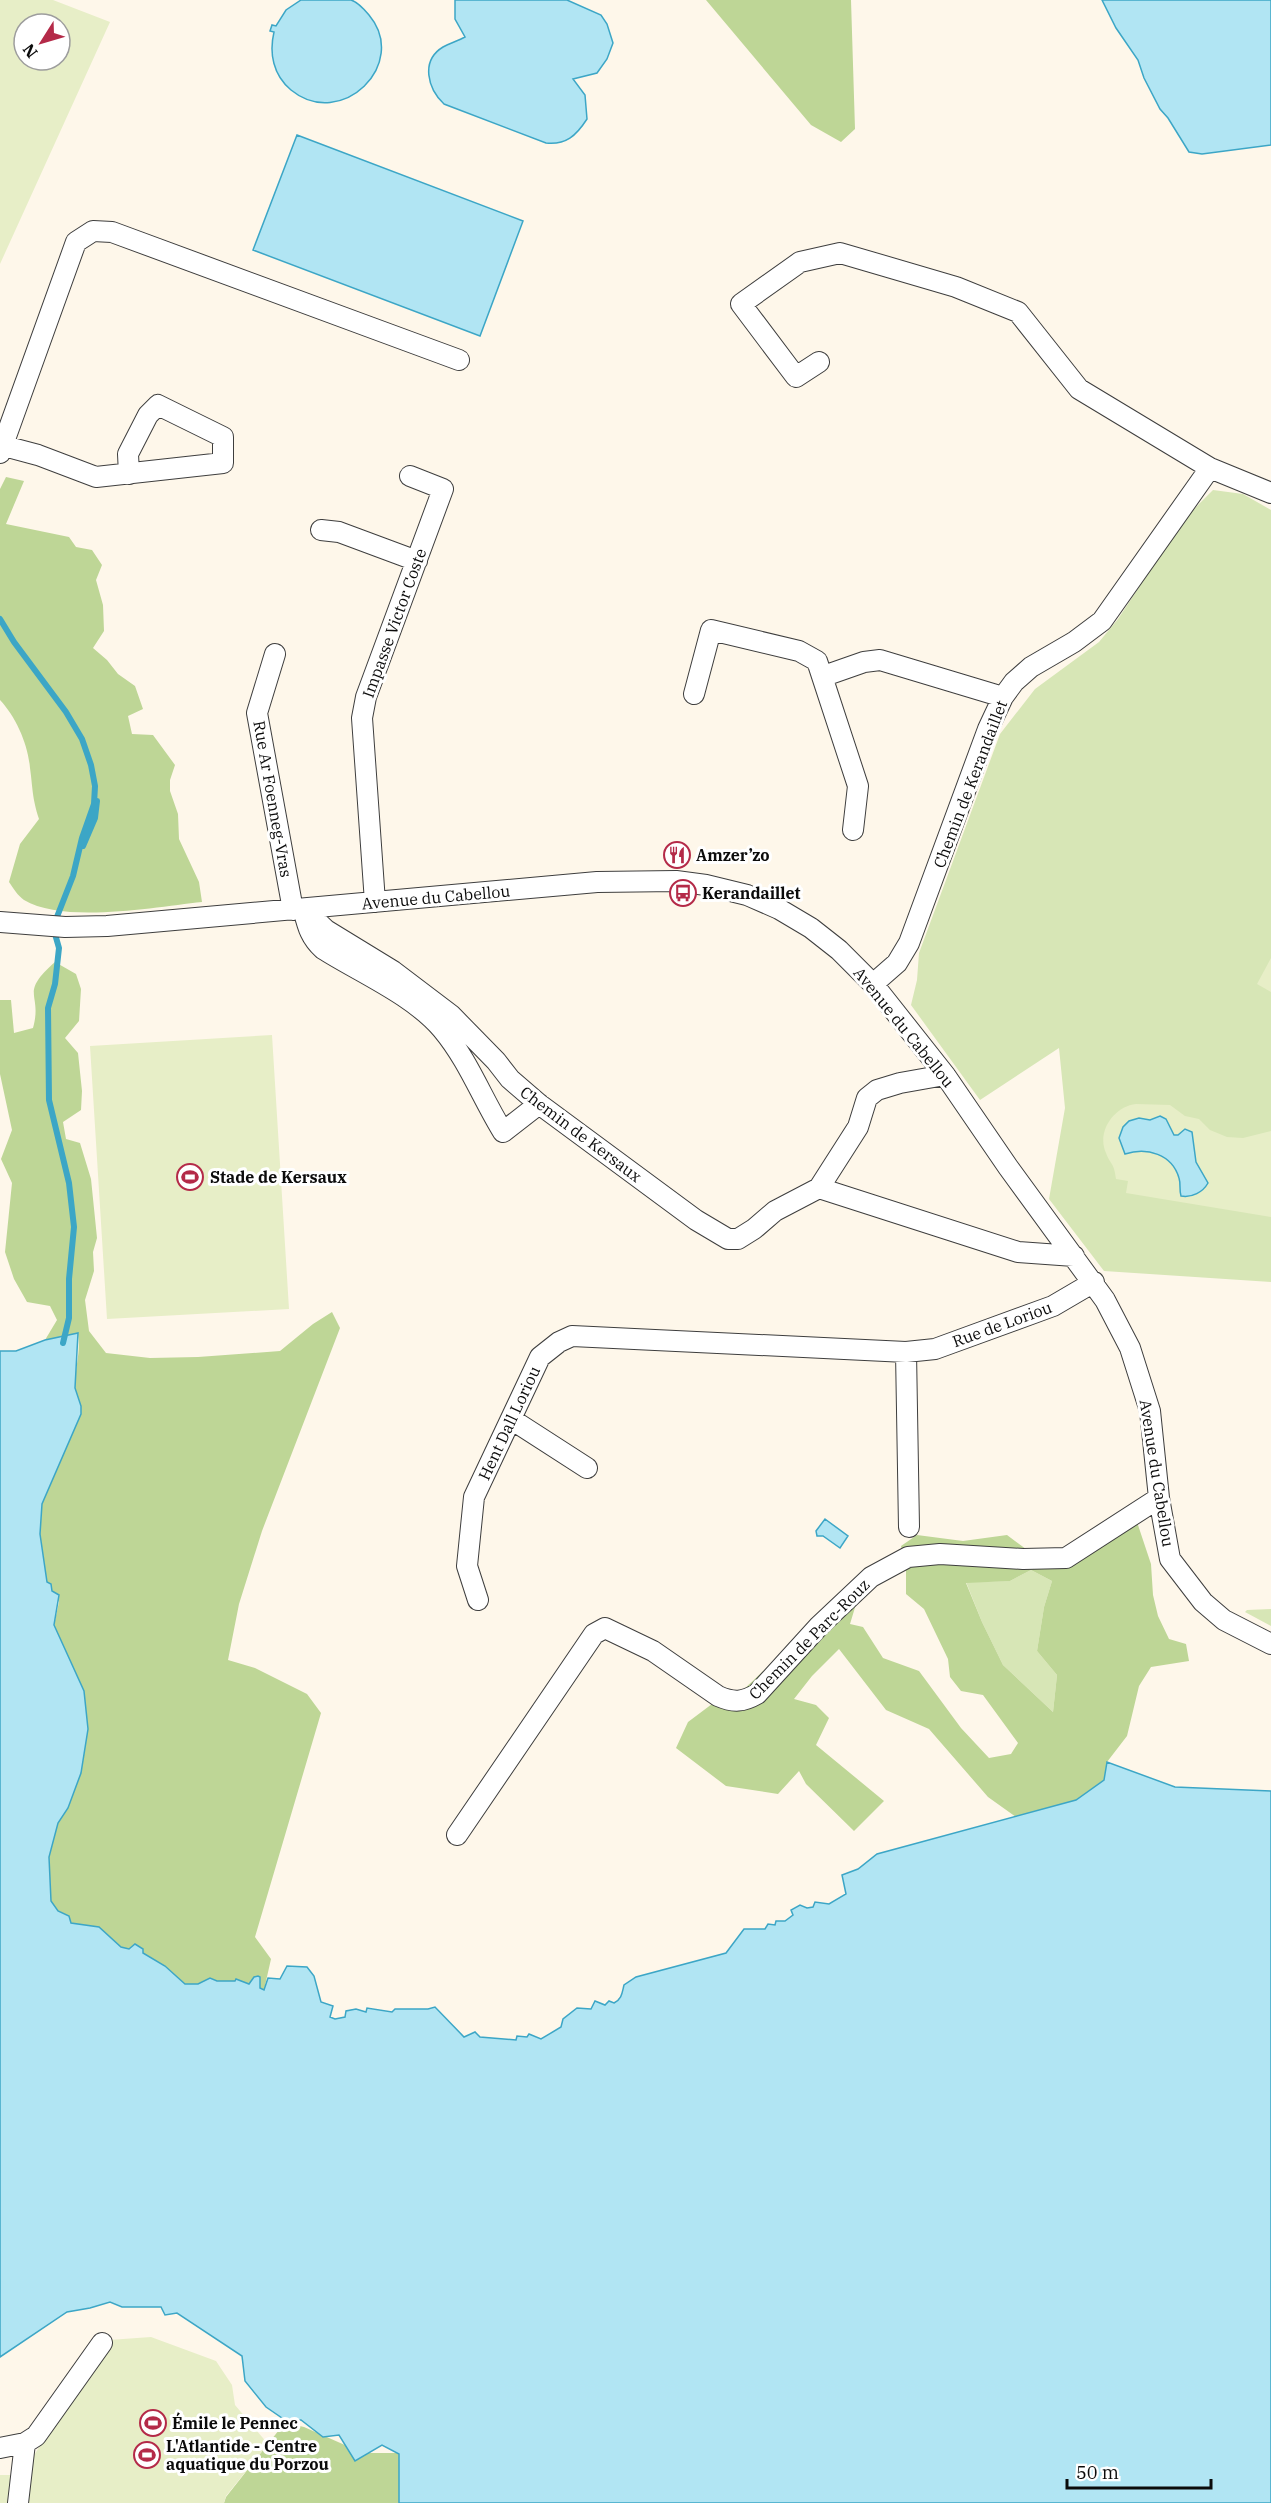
<svg xmlns="http://www.w3.org/2000/svg" width="1271" height="2503" viewBox="0 0 1271 2503" font-family="'IBM Plex Serif',serif">
	<style>
		.green { fill: #d7e6b6 }
		.forest { fill: #bed696; fill-rule: evenodd }
		.pitch { fill: #e7eec7; fill-rule: evenodd }
		.water { fill: #b1e5f3; stroke: #3ca6c6; stroke-width: 1.5 }
		.lines { fill: none; stroke-linecap: round; stroke-linejoin: round }
		.stream { stroke: #3ca6c6; stroke-width: 6 }
		.minor-casing { stroke: #3e3e3e; stroke-width: 22 }
		.minor { stroke: #fff; stroke-width: 20 }
		.labels { text-anchor: middle; stroke-width: 6; stroke-linejoin: round; paint-order: stroke }
		.street-label { font-size: 16px; fill: #0b0b0b; stroke: #fff }
		.poi-label { font-size: 16px; font-weight: bold; fill: #0b0b0b; stroke: #fff; text-anchor: start }
	</style>
	<rect width="100%" height="100%" fill="#fef7ea"/>
	<path class="green" d="M1213,490l30,4 28,16v772l-167,-11 -55,-72 16,-91 -6,-60 -79,52 -69,-95 6,-25 2,-27 81,-219 35,-45 64,-47 19,-23 66,-100z
		M1031,1570l21,11 -8,26 -7,44 20,24 -4,37 -50,-47 -21,-43 -16,-40 44,-1z
		M1271,1609v17l-26,-14 2,-2z"/>
	<path class="forest" d="M706,0h145l4,129 -14,13 -30,-17z
		M6,477l18,4 -18,43 63,13 7,10 16,3 10,15 -6,15 7,25 1,26 -11,17 14,12 11,14 17,12 8,23 -15,7 4,18 21,1 22,30 -5,15v11l8,23 1,25 20,43 3,20c-47,5 -138,22 -178,-2 -6,-4 -11,-12 -15,-18l11,-38 19,-25c-7,-22 -6,-29 -9,-51 -2,-24 -14,-51 -30,-68v-211z
		M55,962l21,12 5,15 -2,32 -14,17 13,15 4,38 -1,19 -18,12 3,17 14,4 11,36 6,59 -4,14 1,19 -9,29 4,31 17,22 44,5 48,-1 82,-6 33,-27 19,-12 8,16 -78,203 -23,73 -11,56 27,8 52,26 14,19 -66,224 16,22 -7,31 -4,-2v-11l-11,7c-12,-2 -28,0 -39,-6l-12,6 -13,1 -20,-19 -23,-13 1,-4 -8,-5 -6,5 -8,-2 -22,-20 -28,-4 -3,-7 -10,-5 -7,-10 -2,-44 9,-34 10,-15 16,-117 -30,-66 5,-23 -12,-20 -7,-48 2,-30 39,-90c0,-10 -6,-18 -6,-28 0,-18 6,-35 3,-52l-33,6 12,-20 -7,-14 -23,-4 -13,-23 -9,-27 7,-69 -11,-24 11,-29 -12,-56v-74h11l3,33 19,-5c10,-36 -15,-33 22,-66z
		M1137,1522l14,42 2,31 5,21 11,23 17,5 3,17 -38,6 -12,19 -12,50 -20,26 -3,18 -28,20 -60,17 -28,-20 -59,-68 -43,-19 -47,-61 -27,27 -18,23 22,6 13,13 -13,27 68,56 -30,30 -48,-47 -7,-13 -21,23 -52,-8 -50,-38 12,-26 24,-18 29,-12 34,-32 43,-30 42,-39 -10,33 13,3 20,31 36,13 42,57 28,30 22,-4 7,-11 -35,-48 -22,-4 -11,-14 -2,-18 -24,-50 -18,-15v-23l-5,-25 16,-11 46,6 44,-6 23,17h33zM1031,1570l21,11 -8,26 -7,44 20,24 -4,37 -50,-47 -21,-43 -16,-39 44,-2z
		M291,2424l13,3 59,26h45l5,50h-189l2,-6 53,-67z"/>
	<path class="pitch" d="M0,0h53l57,22 -110,242zM24,24h36v36h-36z
		M1271,958v34l-14,-8z
		M272,1035l17,274 -182,10 -17,-273z
		M1136,1104l34,1 15,11 14,3 11,11 17,7 16,1 28,-7v86l-145,-24 2,-12 -12,-2c-2,-17 -5,-13 -10,-26 -10,-22 9,-47 30,-49z
		M151,2337l65,24 16,24 3,20 33,39 -42,52 -2,7h-224v-28h21l88,-135z"/>
	<path class="water" d="M301,0c13,0 38,0 50,0 7,2 13,9 18,15 41,49 -28,116 -78,75 -18,-15 -22,-37 -17,-58l-4,-1 2,-6 4,1 10,-16z
		M455,0h112l34,15 6,9 6,19 -6,16 -10,14 -24,6 12,16 2,24c-11,17 -21,26 -41,24l-102,-39c-16,-15 -24,-43 -1,-57 7,-4 15,-6 22,-10l-10,-18z
		M1102,0h169v145l-69,9 -13,-2 -21,-34 -8,-9 -16,-31 -6,-18 -22,-32z
		M297,135l226,86 -43,115 -227,-86z
		M1160,1116l6,3 8,16h4l7,-6 7,3 4,30 12,21c-5,9 -16,15 -27,13 -2,-6 0,-12 -2,-18 -7,-24 -32,-31 -54,-24l-6,-16 4,-11 6,-6 10,-3 11,2z
		M78,1333l-3,55 6,18v8l-39,90 -2,30 7,48 4,2 1,7 7,4 -5,30 30,66 4,38 -7,44 -13,35 -10,15 -9,34 2,44 7,10 11,5 2,7 28,4 22,20 8,2 6,-5 8,5v4l22,13 20,18h13l12,-6 7,3h18l1,-2 13,5 5,-7 4,-1 2,1v11l4,2 4,-12 12,1 7,-13 20,1 7,9 7,26 12,4 -3,11 5,2 10,-2 1,-6 10,-2 10,3 1,-4 25,4 3,-3h33l7,-2 29,30 11,-5 5,5 36,3 1,-4 10,1 2,-3 12,5 20,-12 2,-8 14,-11 14,1 4,-8 10,4 4,-4 5,2c8,-4 8,-10 10,-18l12,-8 90,-24 18,-24h21l3,-5 7,1 1,-4h9l8,-6 -2,-5 9,-5 7,3 6,-1 2,-5 14,2 17,-10 -4,-19 16,-6 19,-15 199,-54 28,-20 3,-18 68,25 96,4v712h-872v-49l-17,-9 -27,16 -16,-26 -16,2 -22,-17h-16l-19,-13 -21,-26 -3,-25 -65,-43 -12,2 -4,-8h-39l-12,-5 -20,6 -23,4 -67,45v-1006h16l29,-11z
		M825,1519l23,17 -8,12 -17,-12h-6l-1,-5z"/>
	<g class="lines">
		<path class="stream" d="M0,619l14,23 52,70 16,27 9,26 4,21 -1,18 -12,34 -9,38 -20,51 6,21 -4,36 -7,24 1,92 20,83 5,44 -5,52v39l-6,25
			M83,846l12,-28 2,-17"/>
		<defs>
			<path id="minor" d="M819,362l-23,15 -55,-73 59,-42 40,-9 116,34 62,25 61,77 131,79 61,25
				M0,445l38,10 58,22 127,-14v-26l-65,-32 -10,10 -20,39 1,20
				M0,453l76,-211 17,-11 19,1 347,128
				M321,530l18,2 78,29
				M275,654l-18,59 36,197
				M824,676l40,-14 16,-2 123,37
				M694,694l17,-64 88,21 18,10 41,125 -5,44
				M375,902l-13,-184 4,-21 77,-208 -33,-13
				M304,909l22,21 67,41 58,44 45,46 14,18 29,25 157,116 32,19h10l16,-10 21,-18 44,-23 39,-61 9,-29 10,-8 23,-7 45,-8
				M304,912c4,16 7,26 19,37 38,24 90,46 119,80 26,31 40,69 61,103l36,-28
				M0,922l65,5 42,-1 490,-44 79,-1 30,4 41,10 32,14 32,19 28,22 34,34 72,91 63,92 97,133 25,48 20,63 9,87 11,61 33,43 21,18 47,24
				M873,984l24,-21 12,-20 79,-214 15,-32 11,-15 17,-15 43,-25 28,-21 108,-153
				M819,1188l199,64 56,4
				M906,1352l3,175
				M511,1419l76,49
				M478,1600l-11,-34 7,-69 66,-140 19,-15 13,-6 334,16 29,-3 118,-43 41,-24
				M457,1835l137,-201 11,-6 48,23 65,45c16,7 25,6 39,-2l62,-68 52,-49 37,-20 32,-3 83,5 43,-1 93,-60
				M0,2448l25,-5 11,-7 66,-93
				M18,2503l7,-60"/>
		</defs>
		<use href="#minor" class="minor-casing"/>
		<use href="#minor" class="minor"/>
	</g>
	<defs>
		<symbol id="restaurant-ring" viewBox="-11 -11 22 22"><circle r="9.5" fill="#fff" stroke="#b42a48" stroke-width="1.5"/><path d="M-5-6h1v4h1v-4h1v4h1v-4h1v5L-1.5 .5V6h-2V.5L-5-1ZM5-6V6H3V1.5H1.5Q1.5-4 5-6Z" fill="#b42a48"/></symbol>
		<symbol id="bus-ring" viewBox="-11 -11 22 22"><circle r="9.5" fill="#fff" stroke="#b42a48" stroke-width="1.5"/><path d="M-5-6H5V4H4V6H2V4H-2V6H-4V4H-5ZM-3.5-4V0h7V-4ZM-3.5 1.2v1.5H-2V1.2ZM2 1.2v1.5H3.5V1.2Z" fill="#b42a48"/></symbol>
		<symbol id="stadium-ring" viewBox="-11 -11 22 22"><circle r="9.5" fill="#fff" stroke="#b42a48" stroke-width="1.5"/><path d="M0-5a6.5 5 0 1 0 0 10a6.5 5 0 1 0 0-10ZM-3.5-1.8h7v3.6h-7Z" fill="#b42a48"/></symbol>
	</defs>
	<g fill-rule="evenodd">
		<use href="#restaurant-ring" x="662" y="840" width="30" height="30"/>
		<use href="#bus-ring" x="668" y="878" width="30" height="30"/>
		<use href="#stadium-ring" x="175" y="1162" width="30" height="30"/>
		<use href="#stadium-ring" x="138" y="2408" width="30" height="30"/>
		<use href="#stadium-ring" x="132" y="2440" width="30" height="30"/>
	</g>
	<g class="labels">
		<g class="street-label">
			<text transform="translate(394 623) rotate(-70)" y="6">Impasse Victor Coste</text>
			<text transform="translate(970 784) rotate(-69)" y="6">Chemin de Kerandaillet</text>
			<text transform="translate(273 799) rotate(80)" y="6">Rue Ar Foenneg-Vras</text>
			<text transform="translate(436 897) rotate(-5)" y="6">Avenue du Cabellou</text>
			<text transform="translate(904 1027) rotate(51)" y="6">Avenue du Cabellou</text>
			<text transform="translate(581 1134) rotate(37)" y="6">Chemin de Kersaux</text>
			<text transform="translate(1002 1324) rotate(-20)" y="6">Rue de Loriou</text>
			<text transform="translate(509 1423) rotate(-65)" y="6">Hent Dall Loriou</text>
			<text transform="translate(1157 1473) rotate(81)" y="6">Avenue du Cabellou</text>
			<text transform="translate(809 1639) rotate(-45)" y="6">Chemin de Parc-Rouz</text>
		</g>
		<g class="poi-label">
			<text x="696" y="861">Amzer’zo</text>
			<text x="702" y="899">Kerandaillet</text>
			<text x="210" y="1183">Stade de Kersaux</text>
			<text x="172" y="2429">Émile le Pennec</text>
			<text x="166" y="2452">L'Atlantide - Centre<tspan x="166" dy="18">aquatique du Porzou</tspan></text>
		</g>
	</g>
	<g transform="translate(42 42) rotate(233)"><circle r="28" fill="#ffffff" stroke="#9d9d9d" stroke-width="1.5"/>
	<path d="M0-4.5L10 22L0 15L-10 22Z" fill="#b42a48"/>
	<text y="-9" font-size="16" font-weight="bold" text-anchor="middle" fill="#0b0b0b">N</text>
	</g>
	<path d="M1067 2479v9h144v-9" fill="none" stroke="#0b0b0b" stroke-width="3"/>
	<text x="1076" y="2479" font-size="18" fill="#0b0b0b" stroke="#ffffff" stroke-width="4.5" paint-order="stroke">50 m</text>
</svg>
